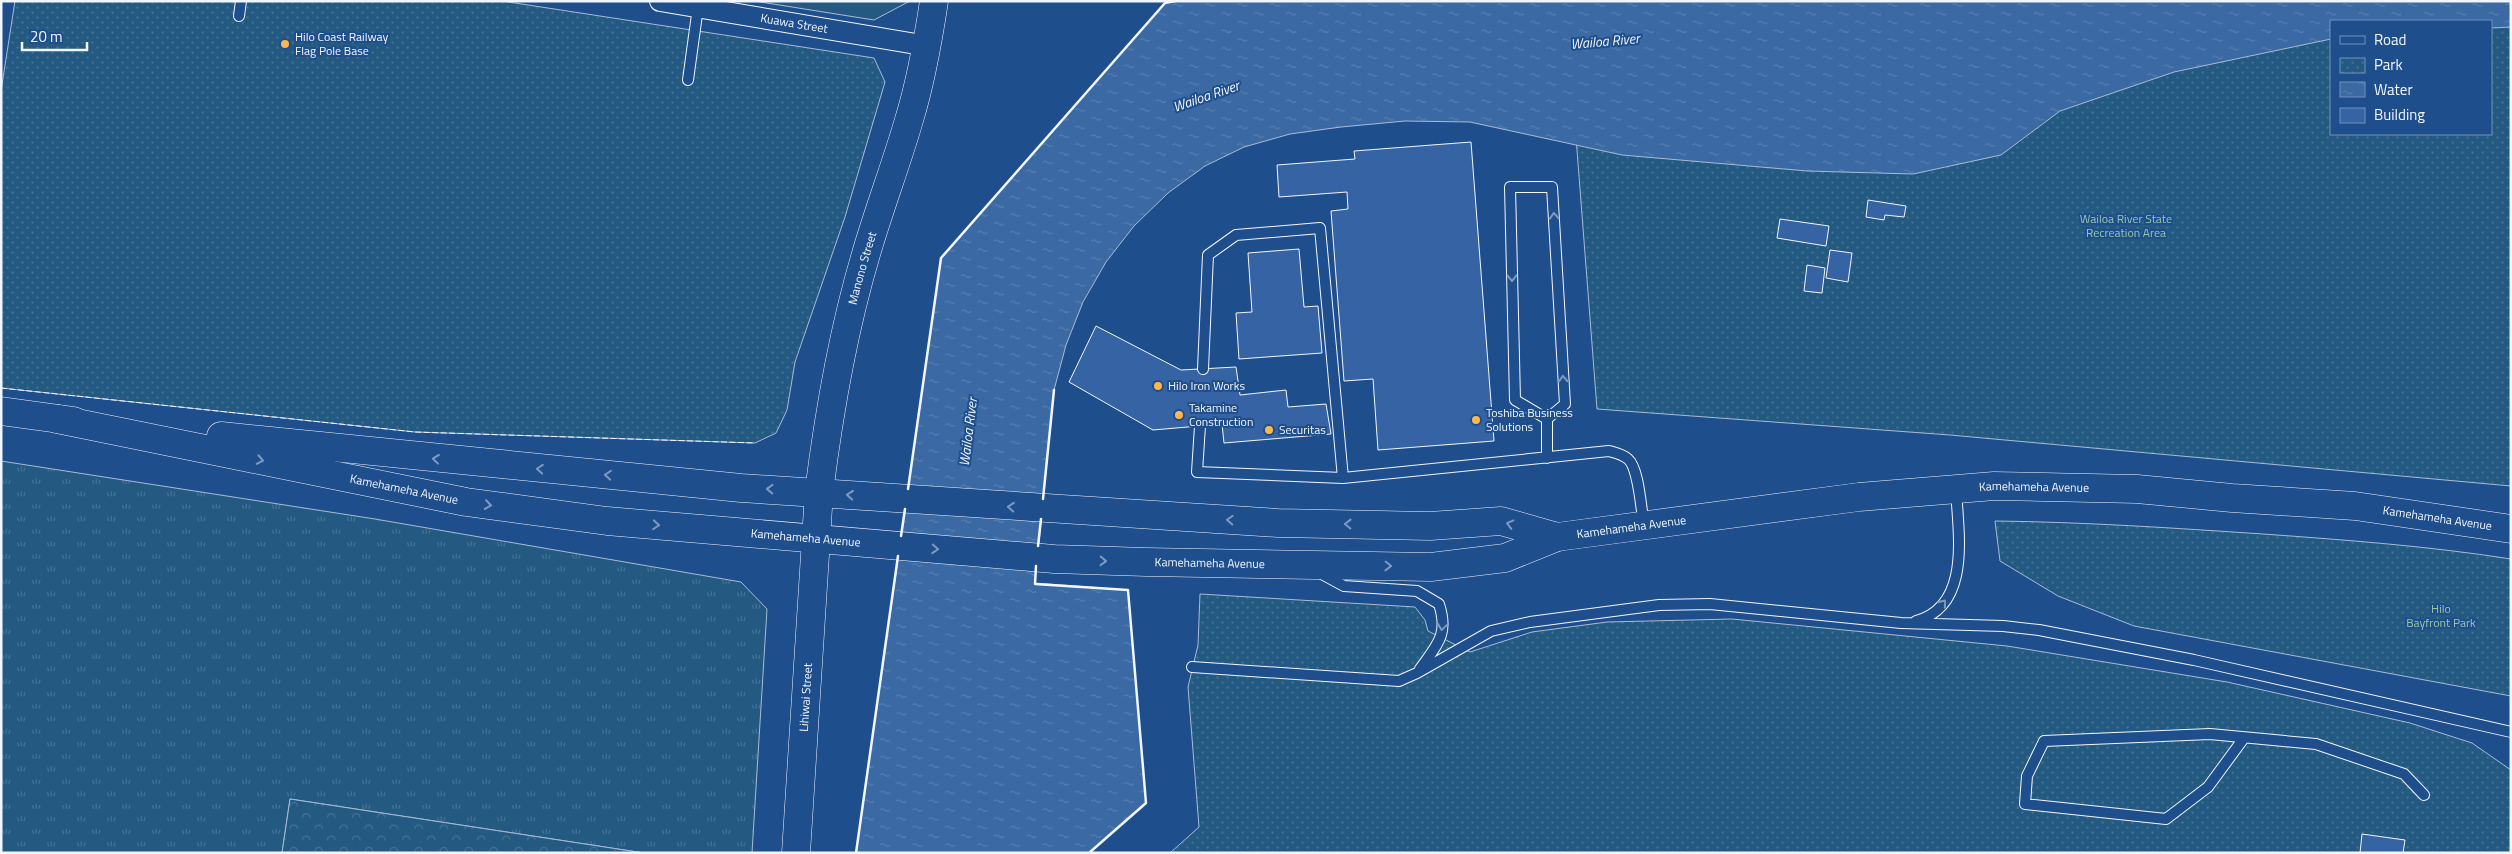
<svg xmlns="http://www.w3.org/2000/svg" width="2512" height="854" viewBox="0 0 2512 854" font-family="'Titillium Web',sans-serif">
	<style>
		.grass { fill: url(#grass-tufts); stroke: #a8bbd7 }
		.forest { fill: url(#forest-crowns); stroke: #a8bbd7 }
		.park { fill: url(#park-dots); stroke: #a8bbd7; fill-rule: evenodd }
		.pitch { fill: #245a82; stroke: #a8bbd7 }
		.water { fill: url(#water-ripples); stroke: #a8bbd7 }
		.building { fill: #3563a3; stroke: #f2f6ff }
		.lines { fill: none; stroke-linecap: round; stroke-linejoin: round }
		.lane-casing { stroke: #f2f6ff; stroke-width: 12 }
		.street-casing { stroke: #f2f6ff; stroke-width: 22 }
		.secondary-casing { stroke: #f2f6ff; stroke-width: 29 }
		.primary-casing { stroke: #f2f6ff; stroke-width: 29 }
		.lane { stroke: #1f4e8c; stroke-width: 10 }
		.street { stroke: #1f4e8c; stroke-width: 20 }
		.secondary { stroke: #1f4e8c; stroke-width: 28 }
		.primary { stroke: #1f4e8c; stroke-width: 28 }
		.fence { stroke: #f2f6ff; stroke-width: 1; stroke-dasharray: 6 2.5; stroke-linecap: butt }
		.wall { stroke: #f2f6ff; stroke-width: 2.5 }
		.oneway { stroke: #7e9ac0 }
		.poi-dot { fill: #ffb74d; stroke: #1f4e8c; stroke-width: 2 }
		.labels { text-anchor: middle; stroke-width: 4; stroke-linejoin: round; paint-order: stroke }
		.street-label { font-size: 12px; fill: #f2f6ff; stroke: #1f4e8c }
		.poi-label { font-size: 12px; fill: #f2f6ff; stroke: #1f4e8c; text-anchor: start }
		.park-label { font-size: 12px; fill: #97c8a6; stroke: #1f4e8c }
		.water-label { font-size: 14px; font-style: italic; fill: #f2f6ff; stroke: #1f4e8c }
	</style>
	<defs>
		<pattern id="grass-tufts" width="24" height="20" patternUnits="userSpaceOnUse" patternTransform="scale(1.25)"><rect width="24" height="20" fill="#245a82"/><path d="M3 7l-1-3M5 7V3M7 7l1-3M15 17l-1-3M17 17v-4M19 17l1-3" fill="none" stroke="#447295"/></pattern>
		<pattern id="forest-crowns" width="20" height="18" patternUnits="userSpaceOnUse" patternTransform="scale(1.25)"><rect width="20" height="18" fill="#245a82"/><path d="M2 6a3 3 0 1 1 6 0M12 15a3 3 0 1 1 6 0" fill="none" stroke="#447295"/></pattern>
		<pattern id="park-dots" width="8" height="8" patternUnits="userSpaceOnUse" patternTransform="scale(1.25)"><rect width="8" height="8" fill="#245a82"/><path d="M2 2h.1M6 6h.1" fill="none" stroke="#447295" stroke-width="1.8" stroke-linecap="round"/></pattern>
		<pattern id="water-ripples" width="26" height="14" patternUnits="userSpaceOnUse" patternTransform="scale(1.25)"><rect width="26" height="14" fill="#3b69a3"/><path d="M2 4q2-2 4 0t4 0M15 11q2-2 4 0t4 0" fill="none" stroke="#587fb1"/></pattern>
	</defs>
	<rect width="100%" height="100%" fill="#1f4e8c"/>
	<path class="grass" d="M1,461l374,58 366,63 26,27 -15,244h-108l-354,-54 -8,54h-281z"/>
	<path class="forest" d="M290,799l354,54h-362z"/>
	<path class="park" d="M15,1h487l372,57 11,24 -40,135 -50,145 -8,48 -11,23 -21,10 -340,-11 -414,-44v-297z
		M1562,1h949v485l-561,-51 -353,-26 -20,-259zM2331,21h160v113h-160z
		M1995,521c89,1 178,7 268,13 83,6 165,12 248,25v137l-377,-70 -76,-30 -58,-35z
		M1200,594l215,13 10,13 3,11 42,21 62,-20 75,-10 125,-3 275,27 220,36 183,41 62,20 39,27v83h-1341l29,-26 -11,-140 10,-42z"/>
	<path class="pitch" d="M754,1h156l-36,19z"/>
	<path class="water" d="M1175,1h1336v26l-20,1v-7h-160v18l-157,33 -114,39 -59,44 -88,19 -106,-3 -185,-16 -152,-33 -65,-1 -64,6 -51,7 -46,13 -39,19 -37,27 -34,33 -28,36 -23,40 -17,43 -12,45 -19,193 93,7 18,213 -57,50h-233l85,-595 224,-255z"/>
	<path class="building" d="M1471,142l23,299 -116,9 -5,-71 -29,2 -13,-170 17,-2 -1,-17 -68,5 -2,-32 78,-6 -1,-8z
		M1868,200l38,6 -2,11 -19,-2 -1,5 -18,-3z
		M1780,219l49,7 -3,20 -49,-8z
		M1299,249l5,58 14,-1 4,47 -83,6 -3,-46 16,-1 -4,-59z
		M1830,250l22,3 -4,29 -22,-4z
		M1807,265l18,3 -3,25 -18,-2z
		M1096,326l85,44 55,-3 4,28 46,-5 2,17 38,-3 5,30 -107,9 -2,-19 -69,6 -84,-48z
		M2362,834l43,6 -2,13h-43z"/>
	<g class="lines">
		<defs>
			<path id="lane" d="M239,16l2,-15
				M688,80l10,-73
				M1203,369l5,-114 28,-20 84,-7 23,250
				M1547,419l-32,-19 -5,-213h42l13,217 -18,15v39
				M1200,426l-3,46 146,6 266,-27c7,2 13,3 19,8 11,9 13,51 16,66
				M1320,573l24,13 73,5 22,13c10,31 -2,41 -19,65
				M1916,621c56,-15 42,-89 40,-132
				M1192,667l207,14 18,-8 74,-42 39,-9 129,-17 51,-1 191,19 102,3 36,4 155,30 317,72
				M2244,738l-36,49 -42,32 -141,-15 2,-28 17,-35 166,-7 106,10 88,30 20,21"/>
			<g id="street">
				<path id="s1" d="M660,1l268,45"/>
			</g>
			<g id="secondary">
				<path id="s2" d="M796,853l23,-361c10,-80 24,-161 47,-238 13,-45 30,-89 43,-134 12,-39 19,-79 25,-119"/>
			</g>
			<g id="primary">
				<path d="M1,411l73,10"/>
				<path id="s3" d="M57,419l409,83 141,19 447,38 92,3 285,5 74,-9 52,-21 302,-40 135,-11 143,3 95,9 123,8 156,23"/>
				<path d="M221,436l520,52 537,35 152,3 71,-5 56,16"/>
			</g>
		</defs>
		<use href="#lane" class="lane-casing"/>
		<use href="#street" class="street-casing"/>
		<use href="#secondary" class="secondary-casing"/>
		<use href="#primary" class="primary-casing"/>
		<use href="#lane" class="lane"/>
		<use href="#street" class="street"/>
		<use href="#secondary" class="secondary"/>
		<use href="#primary" class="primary"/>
		<path class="fence" d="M1,388l414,44 340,11"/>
		<path class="wall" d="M908,489l33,-231 224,-255 10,-2
			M1043,499l11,-109
			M901,536l4,-27
			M1038,546l3,-27
			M1036,566l-1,18 93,6 18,213 -57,50
			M856,853l42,-297"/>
	</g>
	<defs><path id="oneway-chevron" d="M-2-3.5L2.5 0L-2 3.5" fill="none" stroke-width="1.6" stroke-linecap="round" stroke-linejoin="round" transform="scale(1.25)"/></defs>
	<g class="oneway">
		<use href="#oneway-chevron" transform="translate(1554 216) rotate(-93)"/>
		<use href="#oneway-chevron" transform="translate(1512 278) rotate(89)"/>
		<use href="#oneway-chevron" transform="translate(1563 379) rotate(-93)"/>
		<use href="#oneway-chevron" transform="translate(436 459) rotate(-174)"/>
		<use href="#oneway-chevron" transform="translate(260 460) rotate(11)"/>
		<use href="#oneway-chevron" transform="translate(540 469) rotate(-175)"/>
		<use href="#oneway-chevron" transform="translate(608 475) rotate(-175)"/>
		<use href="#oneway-chevron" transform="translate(770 489) rotate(-178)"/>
		<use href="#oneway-chevron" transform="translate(850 495) rotate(-175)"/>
		<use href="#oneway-chevron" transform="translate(488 505) rotate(8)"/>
		<use href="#oneway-chevron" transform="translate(1011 507) rotate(-176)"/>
		<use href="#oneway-chevron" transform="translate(1230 520) rotate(-177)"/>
		<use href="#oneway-chevron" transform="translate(1348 524) rotate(-179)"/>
		<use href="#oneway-chevron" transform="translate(1510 524) rotate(-165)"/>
		<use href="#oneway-chevron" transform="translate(656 525) rotate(5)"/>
		<use href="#oneway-chevron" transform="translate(935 549) rotate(4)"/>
		<use href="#oneway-chevron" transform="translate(1103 561) rotate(2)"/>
		<use href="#oneway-chevron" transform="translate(1388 566) rotate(1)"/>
		<use href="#oneway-chevron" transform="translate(1943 603) rotate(-52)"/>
		<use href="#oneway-chevron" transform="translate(1442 627) rotate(98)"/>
	</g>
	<g class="poi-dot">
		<circle cx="285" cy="44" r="5"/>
		<circle cx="1158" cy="386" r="5"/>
		<circle cx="1179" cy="415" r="5"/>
		<circle cx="1476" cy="420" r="5"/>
		<circle cx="1269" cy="430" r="5"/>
	</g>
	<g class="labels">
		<g class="street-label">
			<text dy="4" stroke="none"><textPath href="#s1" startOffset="136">Kuawa Street</textPath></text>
			<text dy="4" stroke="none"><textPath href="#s2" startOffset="590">Manono Street</textPath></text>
			<text dy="4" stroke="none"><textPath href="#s3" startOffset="1996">Kamehameha Avenue</textPath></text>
			<text dy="4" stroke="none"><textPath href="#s3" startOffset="354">Kamehameha Avenue</textPath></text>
			<text dy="4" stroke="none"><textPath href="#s3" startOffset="2401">Kamehameha Avenue</textPath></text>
			<text dy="4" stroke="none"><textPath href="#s3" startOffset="1591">Kamehameha Avenue</textPath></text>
			<text dy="4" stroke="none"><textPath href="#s3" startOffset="759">Kamehameha Avenue</textPath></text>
			<text dy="4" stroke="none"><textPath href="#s3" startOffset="1164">Kamehameha Avenue</textPath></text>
			<text dy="4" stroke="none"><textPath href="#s2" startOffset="156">Lihiwai Street</textPath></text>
		</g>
		<g class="poi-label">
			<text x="295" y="41">Hilo Coast Railway<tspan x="295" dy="14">Flag Pole Base</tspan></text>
			<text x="1168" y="390">Hilo Iron Works</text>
			<text x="1189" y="412">Takamine<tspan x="1189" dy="14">Construction</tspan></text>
			<text x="1486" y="417">Toshiba Business<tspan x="1486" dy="14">Solutions</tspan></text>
			<text x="1279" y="434">Securitas</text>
		</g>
		<g class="park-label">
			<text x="2126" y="223">Wailoa River State<tspan x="2126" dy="14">Recreation Area</tspan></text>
			<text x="2441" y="613">Hilo<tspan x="2441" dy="14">Bayfront Park</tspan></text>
		</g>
		<g class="water-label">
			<text transform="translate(1605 41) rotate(-5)" y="5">Wailoa River</text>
			<text transform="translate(1206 96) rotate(-19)" y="5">Wailoa River</text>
			<text transform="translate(968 432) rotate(-83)" y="5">Wailoa River</text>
		</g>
	</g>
	<rect width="2512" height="854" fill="none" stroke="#f2f6ff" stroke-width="5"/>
	<rect x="2330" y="20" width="162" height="115" fill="#1f4e8c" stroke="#7391ba"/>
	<rect x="2340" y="36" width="25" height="8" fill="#1f4e8c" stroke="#7391ba"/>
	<text x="2374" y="45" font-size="15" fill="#f2f6ff">Road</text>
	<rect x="2340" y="58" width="25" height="15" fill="url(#park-dots)" stroke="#7391ba"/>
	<text x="2374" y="70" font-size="15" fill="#f2f6ff">Park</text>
	<rect x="2340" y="82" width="25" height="15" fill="url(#water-ripples)" stroke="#7391ba"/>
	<text x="2374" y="95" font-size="15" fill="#f2f6ff">Water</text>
	<rect x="2340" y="108" width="25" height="15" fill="#3563a3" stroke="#7391ba"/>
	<text x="2374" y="120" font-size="15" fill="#f2f6ff">Building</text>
	<path d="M22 42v8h65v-8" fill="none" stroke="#f2f6ff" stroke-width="2.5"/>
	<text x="30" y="42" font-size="15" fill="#f2f6ff" stroke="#1f4e8c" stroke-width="4" paint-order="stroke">20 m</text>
</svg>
